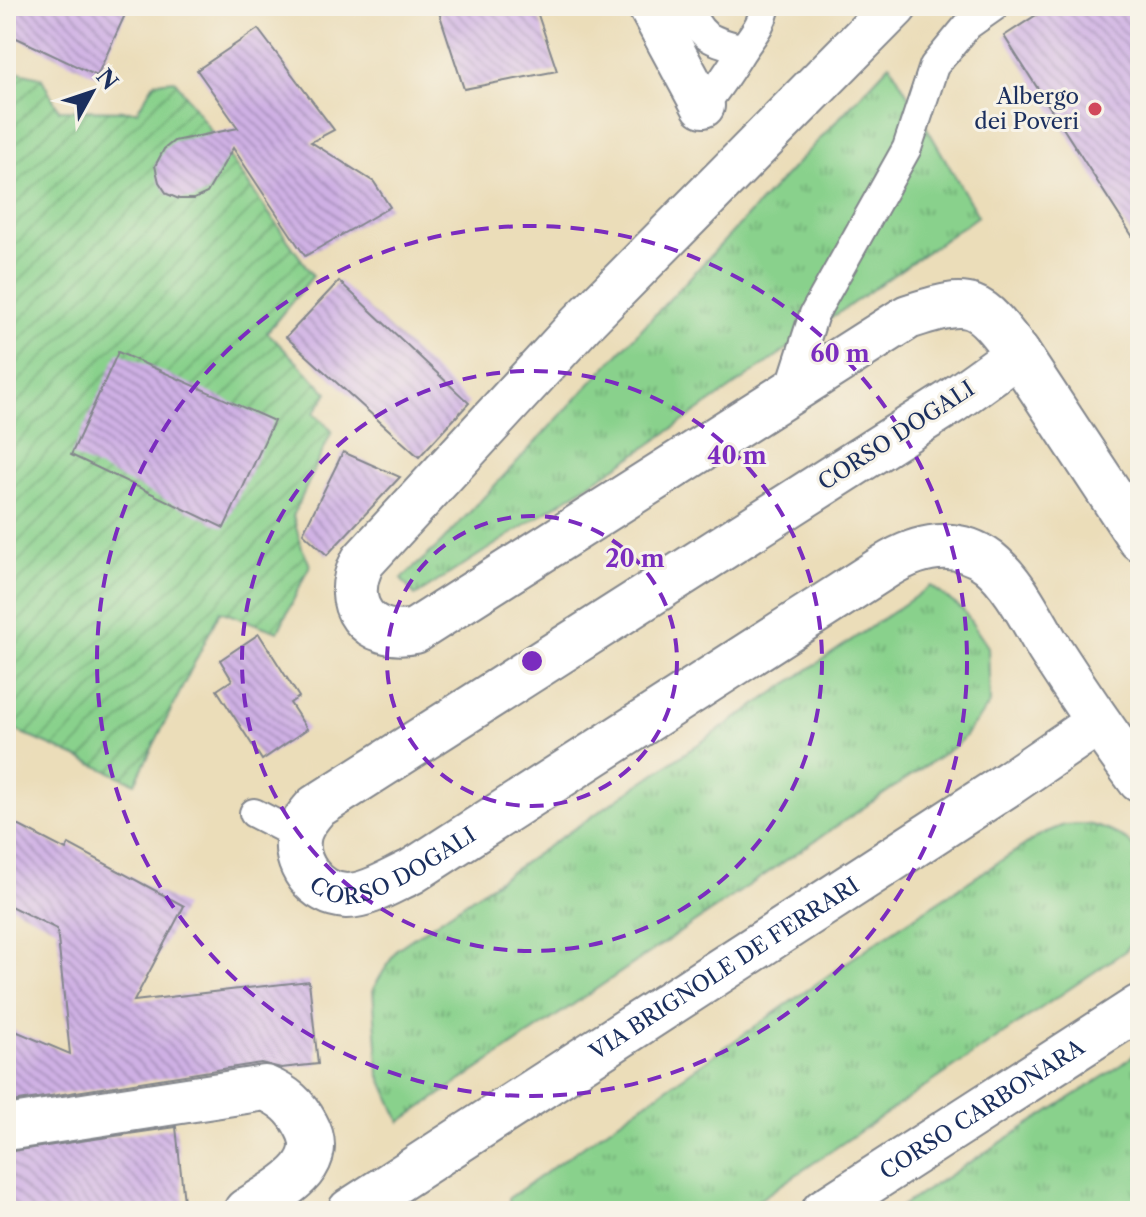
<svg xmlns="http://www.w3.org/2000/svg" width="1146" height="1217" viewBox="0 0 1146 1217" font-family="'Libre Caslon Text',serif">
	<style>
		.park { fill: url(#park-tufts); stroke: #528075; stroke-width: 2 }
		.garden { fill: url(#garden-furrows); stroke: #528075; stroke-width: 2 }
		.building { fill: url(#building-back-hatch) }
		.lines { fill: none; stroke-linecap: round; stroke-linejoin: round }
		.service-casing { stroke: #83868c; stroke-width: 32 }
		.pedestrian-casing { stroke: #83868c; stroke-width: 46 }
		.minor-casing { stroke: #83868c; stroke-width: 48 }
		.tertiary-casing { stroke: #83868c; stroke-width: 48 }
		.service { stroke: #fff; stroke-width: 28 }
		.pedestrian { stroke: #fff; stroke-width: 42 }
		.minor { stroke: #fff; stroke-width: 44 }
		.tertiary { stroke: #fff; stroke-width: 44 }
		.ring { fill: none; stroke: #7b2cbf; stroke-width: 4; stroke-dasharray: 14 10 }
		.poi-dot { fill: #d1495b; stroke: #f7f3e8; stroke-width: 3 }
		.labels { text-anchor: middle; stroke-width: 6; stroke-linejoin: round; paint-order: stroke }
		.poi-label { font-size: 22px; fill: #1b2f5e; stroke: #f7f3e8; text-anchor: end }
		.street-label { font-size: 22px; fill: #1b2f5e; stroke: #f7f3e8 }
		.centre { fill: #7b2cbf; stroke: #f7f3e8; stroke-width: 4 }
		.ring-label { font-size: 24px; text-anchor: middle; font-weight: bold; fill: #7b2cbf; stroke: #f7f3e8; stroke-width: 6; stroke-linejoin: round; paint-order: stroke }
	</style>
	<defs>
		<pattern id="park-tufts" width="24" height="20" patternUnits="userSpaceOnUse" patternTransform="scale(2)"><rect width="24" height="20" fill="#89d18c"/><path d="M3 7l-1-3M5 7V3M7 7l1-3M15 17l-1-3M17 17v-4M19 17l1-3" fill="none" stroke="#6faa76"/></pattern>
		<pattern id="garden-furrows" width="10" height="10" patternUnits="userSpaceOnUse" patternTransform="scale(2)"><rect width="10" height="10" fill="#89d18c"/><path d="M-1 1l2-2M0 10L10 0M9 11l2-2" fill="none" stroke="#6faa76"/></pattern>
		<pattern id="building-back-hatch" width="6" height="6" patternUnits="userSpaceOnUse" patternTransform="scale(2)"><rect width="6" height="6" fill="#cfb0e4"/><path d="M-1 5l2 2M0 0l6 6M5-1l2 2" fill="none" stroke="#a790bc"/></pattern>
	</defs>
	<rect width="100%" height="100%" fill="#f7f3e8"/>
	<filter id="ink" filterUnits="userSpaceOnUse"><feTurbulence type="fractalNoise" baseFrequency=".0125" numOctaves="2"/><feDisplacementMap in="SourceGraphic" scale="16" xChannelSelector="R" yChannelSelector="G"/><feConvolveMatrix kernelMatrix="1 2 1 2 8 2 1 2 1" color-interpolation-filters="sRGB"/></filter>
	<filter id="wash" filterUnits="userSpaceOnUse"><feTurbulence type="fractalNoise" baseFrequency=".006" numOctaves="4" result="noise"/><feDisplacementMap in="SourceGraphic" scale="32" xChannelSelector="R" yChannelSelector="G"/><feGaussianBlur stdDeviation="1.8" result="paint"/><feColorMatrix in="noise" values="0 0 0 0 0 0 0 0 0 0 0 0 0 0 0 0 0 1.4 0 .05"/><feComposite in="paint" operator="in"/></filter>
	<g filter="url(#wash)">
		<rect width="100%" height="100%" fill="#ebddb9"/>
		<path class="park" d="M890,64l88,152 -342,238 -221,142 -14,-17 38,-34z
			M931,586l32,24 25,37 2,57 -31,39 -559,379 -21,-48 -6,-85 24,-40z
			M1088,824c18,5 45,13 52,34 3,11 0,61 0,76l-15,17 -360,245 -24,15h-231l-1,-13 370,-258 163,-106 22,-9z
			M1140,1049v162h-246l229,-147z"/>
		<path class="garden" d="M6,69l35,8 18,33 78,1 18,-29 20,-2 138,196 -46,56 61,61 -14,20 18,18 -39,85 9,32 8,17 -32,67 -58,-21 -85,172 -129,-57z"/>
		<g id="blocks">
			<path class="building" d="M6,6h123l-32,70 -91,-43z
				M437,6h98l22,65 -93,18z
				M1050,6h90v242l-136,-212z
				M258,29l76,101 -23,12 63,40 16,25 -85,49 -72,-108 -26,45 -13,6h-15l-12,-5 -8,-12 -4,-16 9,-17 10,-8 64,-13 -41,-58z
				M339,281l130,122 -50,54 -133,-120z
				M118,352l156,69 -50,107 -153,-73z
				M343,452l57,25 -73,78 -24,-22z
				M259,634l40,63 -9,6 17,26 -45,31 -45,-70 15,-10 -12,-20z
				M6,819l60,31 3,-6 115,62 -50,95 175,-20 9,83 -37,4 -20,-5 -255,40v-76l64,27 -13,-125 -51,-25z
				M176,1127l9,84h-179v-59z"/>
		</g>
	</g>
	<g filter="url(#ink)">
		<use href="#blocks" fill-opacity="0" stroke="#83868c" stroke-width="2"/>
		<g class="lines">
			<defs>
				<path id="service" d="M688,6c12,33 23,34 55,43
					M703,106c15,-17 26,-35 38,-54 11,-17 20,-25 25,-46
					M789,392l25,-78 93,-166 27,-82 34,-41 27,-19
					M254,813l45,23"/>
				<path id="pedestrian" d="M649,6l54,100"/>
				<path id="minor" d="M1018,354l122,185
					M6,1128l259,-40c19,8 31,18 41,37 24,43 -30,66 -60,86"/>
				<g id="tertiary">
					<path id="s1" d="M895,6l-314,318 -218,237c-23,43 5,80 52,70l493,-314c66,-22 70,-16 110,37l-67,48 -635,405c-7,8 -14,16 -17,27 -7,29 17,61 47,62 22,0 45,-15 65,-24l475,-306c32,-20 70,-29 103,-4 26,21 43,58 60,86 29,45 59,89 91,132"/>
					<path id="s2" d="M350,1211l661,-429 86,-59"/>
					<path id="s3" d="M824,1211l316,-204"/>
				</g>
			</defs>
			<use href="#service" class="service-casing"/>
			<use href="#pedestrian" class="pedestrian-casing"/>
			<use href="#minor" class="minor-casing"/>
			<use href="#tertiary" class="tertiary-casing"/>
			<use href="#service" class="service"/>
			<use href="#pedestrian" class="pedestrian"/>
			<use href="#minor" class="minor"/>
			<use href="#tertiary" class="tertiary"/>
		</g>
	</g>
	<g class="ring">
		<circle cx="532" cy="661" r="145"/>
		<circle cx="532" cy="661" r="290"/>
		<circle cx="532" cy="661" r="435"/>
	</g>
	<circle class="poi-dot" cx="1095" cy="109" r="8"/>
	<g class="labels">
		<g class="poi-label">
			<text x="1079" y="104">Albergo<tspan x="1079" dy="25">dei Poveri</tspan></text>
		</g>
		<g class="street-label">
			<text transform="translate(896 435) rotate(-33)" y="8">CORSO DOGALI</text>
			<text dy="8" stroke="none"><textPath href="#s1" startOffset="2610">CORSO DOGALI</textPath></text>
			<text dy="8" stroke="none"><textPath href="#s2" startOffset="446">VIA BRIGNOLE DE FERRARI</textPath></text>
			<text dy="8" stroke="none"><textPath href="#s3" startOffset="188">CORSO CARBONARA</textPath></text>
		</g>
	</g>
	<circle cx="532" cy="661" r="12" class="centre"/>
	<g class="ring-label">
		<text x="840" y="362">60 m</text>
		<text x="737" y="464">40 m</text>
		<text x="635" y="567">20 m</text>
	</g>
	<rect width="1146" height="1217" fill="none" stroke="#f7f3e8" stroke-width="32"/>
	<g transform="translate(92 92) rotate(50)" stroke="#f7f3e8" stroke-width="6" paint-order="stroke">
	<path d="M0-6L14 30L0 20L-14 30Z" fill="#1b2f5e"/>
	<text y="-12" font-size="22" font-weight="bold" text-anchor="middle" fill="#1b2f5e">N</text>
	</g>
</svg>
